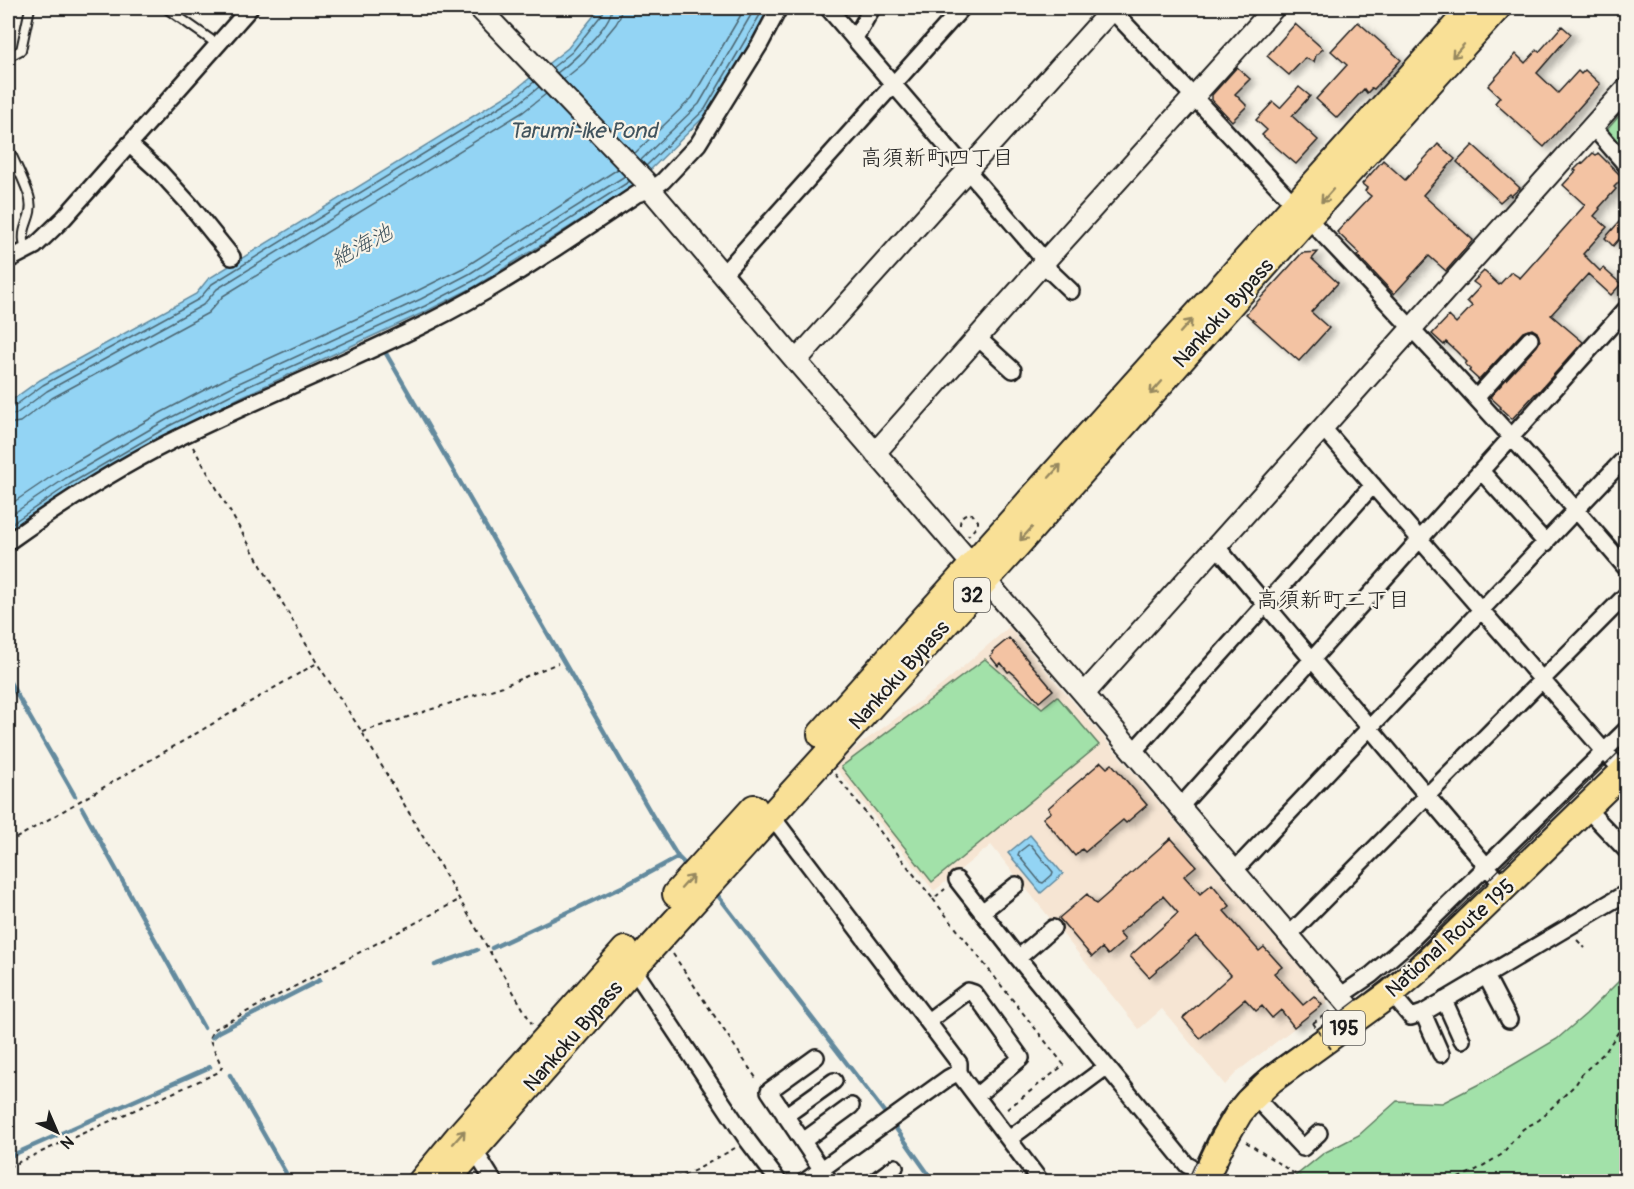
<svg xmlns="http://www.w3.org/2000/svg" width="1634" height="1189" viewBox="0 0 1634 1189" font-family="Pangolin,'Klee One',sans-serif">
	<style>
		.built { fill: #f6e5d3 }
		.green { fill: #a2e1a9; stroke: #5f7e62; stroke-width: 1.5 }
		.water { fill: #93d4f4; stroke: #638a9e; stroke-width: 1.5 }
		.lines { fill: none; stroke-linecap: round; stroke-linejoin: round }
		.shore { stroke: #4c6672; stroke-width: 1.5 }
		.stream { stroke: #638a9e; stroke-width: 4.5 }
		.building { fill: #f3c3a3; stroke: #1c1c1c; stroke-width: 1.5; filter: url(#shadow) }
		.service-casing { stroke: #1c1c1c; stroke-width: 12 }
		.minor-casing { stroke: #1c1c1c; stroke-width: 20 }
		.tertiary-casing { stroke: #1c1c1c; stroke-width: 24 }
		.trunk-casing { stroke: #1c1c1c; stroke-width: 30 }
		.path { stroke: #1c1c1c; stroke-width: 2; stroke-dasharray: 4.5 4.5; stroke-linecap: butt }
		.service { stroke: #f7f3e8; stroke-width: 8 }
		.minor { stroke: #f7f3e8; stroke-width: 15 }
		.tertiary { stroke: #f7f3e8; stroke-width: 20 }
		.trunk { stroke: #f9e096; stroke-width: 26 }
		.tram { stroke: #1c1c1c; stroke-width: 1.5 }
		.path-bridge { stroke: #1c1c1c; stroke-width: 2; stroke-dasharray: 4.5 4.5; stroke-linecap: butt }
		.oneway { stroke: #96885f }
		.labels { text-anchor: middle; stroke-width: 4.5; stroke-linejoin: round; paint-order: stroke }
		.shield { fill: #f7f3e8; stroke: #5e5c59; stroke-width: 1.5 }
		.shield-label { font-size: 20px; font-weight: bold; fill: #1c1c1c }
		.street-label { font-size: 21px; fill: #1c1c1c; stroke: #f7f3e8 }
		.water-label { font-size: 22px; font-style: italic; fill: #40535d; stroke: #f7f3e8 }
		.neighbourhood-label { font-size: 22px; fill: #1c1c1c; stroke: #f7f3e8 }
	</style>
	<defs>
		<filter id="shadow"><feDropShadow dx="6" dy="4" stdDeviation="3" flood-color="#0004"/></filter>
	</defs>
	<rect width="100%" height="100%" fill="#f7f3e8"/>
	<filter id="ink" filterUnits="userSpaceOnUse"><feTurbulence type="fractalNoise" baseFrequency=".0167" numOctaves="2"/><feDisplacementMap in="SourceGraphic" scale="12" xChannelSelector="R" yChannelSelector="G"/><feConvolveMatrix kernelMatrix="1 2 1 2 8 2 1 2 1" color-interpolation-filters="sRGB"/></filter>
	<g filter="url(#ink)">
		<path class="built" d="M1009,627l318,372 -1,5 -88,67 -13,14 -63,-76 -23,20 -148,-184 -57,46 -99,-124 13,-14 94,-68z"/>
		<path class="green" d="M1626,108v46l-20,-23z
			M985,659l57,49 15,-12 42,49 -167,137 -91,-115z
			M1626,974v130l-4,6 1,36 -5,35h-326l1,-3 31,-25 35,-18 38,-34 45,2 47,-24 68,-40 29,-25z"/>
		<path class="water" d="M600,8h171l-62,104 -76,75 -157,99 -49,25 -184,85 -71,36 -99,57 -65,44v-130l32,-23 156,-86 12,-15 303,-186 57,-45z
			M1030,835l33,39 -22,19 -33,-40z"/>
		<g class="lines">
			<path class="shore" d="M552,68l20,-16 31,-39 1,-5
				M557,73c15,-11 54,-47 55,-65
				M563,80l21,-17 32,-39 4,-7 1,-9
				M634,154l58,-56 53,-90
				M641,160l58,-56 56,-96
				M646,166l59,-57 59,-101
				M8,408l5,-1 30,-22 156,-86 13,-15 302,-186 20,-16
				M8,415l8,-1 31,-23 156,-86 14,-16 301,-185 21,-17
				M8,424l12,-2 32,-24 156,-85 15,-17 300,-184 23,-18
				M8,506l53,-36 101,-58 71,-37 184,-84 48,-24 153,-98
				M8,517l58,-39 100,-58 71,-36 184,-85 48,-25 156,-98
				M8,526l62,-42 99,-58 71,-36 185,-84 48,-25 157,-100
				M1028,845h3l22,27 -1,3 -9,8 -3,-1 -22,-27 1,-3z"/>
			<path class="stream" d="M384,350l271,470 23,37 7,7
				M8,679l67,117
				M82,808l122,220
				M719,897l166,216 49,69
				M492,948l132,-62 54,-29
				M435,965l42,-15
				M212,1037l6,-5 102,-52
				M230,1075l61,107
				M8,1157l202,-90"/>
		</g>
		<path class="building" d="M1358,22l43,38 -27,29 -2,-1 -5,5 -3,-4 -27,29 -21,-19 31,-34 -16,-14z
			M1295,24l28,25 -7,6 -2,7 -9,-4 -16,17 -22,-19z
			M1562,26l9,8 -34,39 21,20 20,-22 3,3 4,-4 15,14 -56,63 -49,-44 5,-6 -12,-11 28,-32 9,9 12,-13 2,2z
			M1237,67l13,12 -15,15 12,12 -15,15 -20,-21v-5z
			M1299,87l11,9 -18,20 26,24 -22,24 -34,-29 5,-5 -11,-10 17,-18 7,6z
			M1438,144l17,15 -32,36 50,45 -27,31 -17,-15 -35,38 -33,-35 -3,-3 2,-2 -23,-22 34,-36 -6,-5 2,-3 -5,-4 21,-24 22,20z
			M1473,145l47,43 -9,8 -2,-2 -9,8 -43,-40z
			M1593,153l3,2 2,-2 25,25 -9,9 2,2 -17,19 1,1 -6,7 13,11 -24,27 17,17 3,-3 18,16 -10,11 -23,-21 -37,41 32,27 -43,48 -4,4v-1l-24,26 -12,-11 1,-1 -11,-10 47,-51 3,-5 -3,-9 -5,-3 -9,3 -44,48 -10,-9 2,-2 -6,-5 2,-2 -11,-11 -10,-9 -2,3 -12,-11 17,-18 7,7 16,-17 -5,-5 13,-14 -7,-5 11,-11 15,14 12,-13 9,6 65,-73 -22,-20 13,-14 -2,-1 8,-8 1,1z
			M1626,214v17l-13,15 -8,-8z
			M1318,252l-6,7 26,24 -27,29 18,16 -30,33 -53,-47 56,-61z
			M1009,638l44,52 -14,12 -23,-26 -6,-5 -2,1 -7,-9 -3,3 -8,-10 3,-2 -1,-2z
			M1101,762l6,6 5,-4 35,41 -21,18 -3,-3 -38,32 -3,-3 -7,7 -32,-38 8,-6 -3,-4z
			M1171,838l25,28 -12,10 16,18 12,-10 18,22 -6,5 35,40 5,-4 18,20 -8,6 29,32 11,-9 8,9 -28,22 -13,-17 -9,8 -10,-12 -6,5 -11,-12 -45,39 -17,-20 48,-43 -35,-39 -47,41 -19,-21 48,-43 -15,-17 -44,37 6,7 -17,15 -6,-7 -10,9 -33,-39 28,-24 9,10z"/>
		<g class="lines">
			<defs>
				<path id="service" d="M166,8l51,36
					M8,57l13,-7 9,-42
					M8,147c5,13 20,40 22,53 4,20 -12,26 -4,50"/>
				<path id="minor" d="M828,8l217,253 5,10 21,20
					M1110,8c61,64 122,130 183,195 114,119 226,239 333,365
					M855,38l17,-30
					M1593,127l33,38
					M129,144l31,28 31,34 41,51
					M8,260l27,-14 29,-28 186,-210
					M723,274l239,-266
					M977,337l36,33
					M1476,398l54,-59
					M1323,428l281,323 20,21h2
					M1481,471l65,72
					M8,542c56,-40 115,-78 178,-108 80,-39 163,-72 243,-112 73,-36 140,-83 208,-128l14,-4 12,-9 35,-37 62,-100 19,-36
					M1217,547l288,341
					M1133,752l240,-267
					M1180,807l446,-498
					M1586,808l40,42
					M771,815l188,248v9l4,7 78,103
					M1234,871l392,-414
					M957,880l61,78 169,207 19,10
					M982,912l34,-27
					M1289,935l337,-340
					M1018,958l35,-30
					M633,968l115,173 31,41
					M1486,976l23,44
					M1391,993l20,24 12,-4 203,-120
					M1340,996l31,-21 35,-30 220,-215
					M1444,1000l18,40
					M1423,1013l18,41
					M928,1021l40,-30 6,2 47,65 -45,38
					M816,1057l-47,34 61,91
					M1254,1096l49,52 16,-15
					M785,1116l49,-35
					M1009,1139l97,-72
					M803,1141l48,-35
					M473,1148l21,34
					M804,1182l144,-104 11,-6
					M874,1182l21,-15"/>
				<path id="tertiary" d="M479,8l166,173 6,9 145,171 288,333 275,324
					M796,361l317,-353
					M875,453l170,-192 229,-253
					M1084,694l542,-605"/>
				<path id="trunk" d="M821,734l651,-726
					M676,894l78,-86
					M421,1182l38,-46 166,-186
					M445,1182l188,-214 376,-414 299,-337 189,-209
					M1203,1182l18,-38 18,-31 9,-11 23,-22 120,-87 34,-29 201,-195"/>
			</defs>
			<use href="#service" class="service-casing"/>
			<use href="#minor" class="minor-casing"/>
			<use href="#tertiary" class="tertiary-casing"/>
			<use href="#trunk" class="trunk-casing"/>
			<path class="path" d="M193,447l124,216 45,69 170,292
				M960,525c0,-8 4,-13 12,-11l6,7v4l-10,11
				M362,732l141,-46 55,-23
				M835,774l98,125 12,-10
				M8,843l309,-180
				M933,899l131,166 -58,45
				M1577,940l8,8
				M673,954l85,127
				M1313,1023l17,-12
				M1246,1142l61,40
				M8,1167l211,-95 3,-5 -13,-29 5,-9 245,-129
				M667,1182l31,-13 37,-21
				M1450,1182l26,-12 25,-15 22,-26 16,-9 37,-36 6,-10 24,-23 20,-31"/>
			<use href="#service" class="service"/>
			<use href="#minor" class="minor"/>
			<use href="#tertiary" class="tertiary"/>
			<use href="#trunk" class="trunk"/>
			<path class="tram" d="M1187,1182c13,-28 24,-57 43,-81 22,-28 52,-47 81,-67 32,-23 64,-47 94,-72l221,-217"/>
			<path class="path-bridge" d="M1313,1023l18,26"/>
		</g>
		<defs><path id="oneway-shaft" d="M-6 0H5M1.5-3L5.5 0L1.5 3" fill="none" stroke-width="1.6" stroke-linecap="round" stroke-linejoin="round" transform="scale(1.5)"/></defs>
		<g class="oneway">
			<use href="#oneway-shaft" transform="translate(1458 51) rotate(132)"/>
			<use href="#oneway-shaft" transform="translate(1327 196) rotate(132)"/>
			<use href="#oneway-shaft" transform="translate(1186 326) rotate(-48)"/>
			<use href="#oneway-shaft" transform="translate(1156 388) rotate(132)"/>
			<use href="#oneway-shaft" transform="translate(1055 471) rotate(-48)"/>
			<use href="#oneway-shaft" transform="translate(1026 534) rotate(132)"/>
			<use href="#oneway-shaft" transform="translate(687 882) rotate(-48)"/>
			<use href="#oneway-shaft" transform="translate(459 1137) rotate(-49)"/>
		</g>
	</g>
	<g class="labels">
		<g class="shield">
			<rect x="954" y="578" width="36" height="34" rx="4.5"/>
			<rect x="1323" y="1011" width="42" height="34" rx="4.5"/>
		</g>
		<g class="shield-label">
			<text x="972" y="602">32</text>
			<text x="1344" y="1035">195</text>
		</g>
		<g class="street-label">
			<text transform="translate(1223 313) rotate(-48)" y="7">Nankoku Bypass</text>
			<text transform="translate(899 675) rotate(-48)" y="7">Nankoku Bypass</text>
			<text transform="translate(1450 938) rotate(-42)" y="7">National Route 195</text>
			<text transform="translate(573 1036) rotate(-49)" y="7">Nankoku Bypass</text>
		</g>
		<g class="water-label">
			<text x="583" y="138">Tarumi-ike Pond</text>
			<text transform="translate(361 245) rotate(-28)" y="8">絶海池</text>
		</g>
		<g class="neighbourhood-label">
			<text x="937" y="165">高須新町四丁目</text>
			<text x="1333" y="607">高須新町二丁目</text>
		</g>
	</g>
	<rect width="1634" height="1189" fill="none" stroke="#f7f3e8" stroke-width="30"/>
	<rect x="15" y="15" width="1604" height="1159" fill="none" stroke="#1c1c1c" stroke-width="2" filter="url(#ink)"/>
	<g transform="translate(57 1132) rotate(136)" stroke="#f7f3e8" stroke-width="4.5" paint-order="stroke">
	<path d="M0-4.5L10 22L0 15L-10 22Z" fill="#1c1c1c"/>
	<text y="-9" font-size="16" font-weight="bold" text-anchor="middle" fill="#1c1c1c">N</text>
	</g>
</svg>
